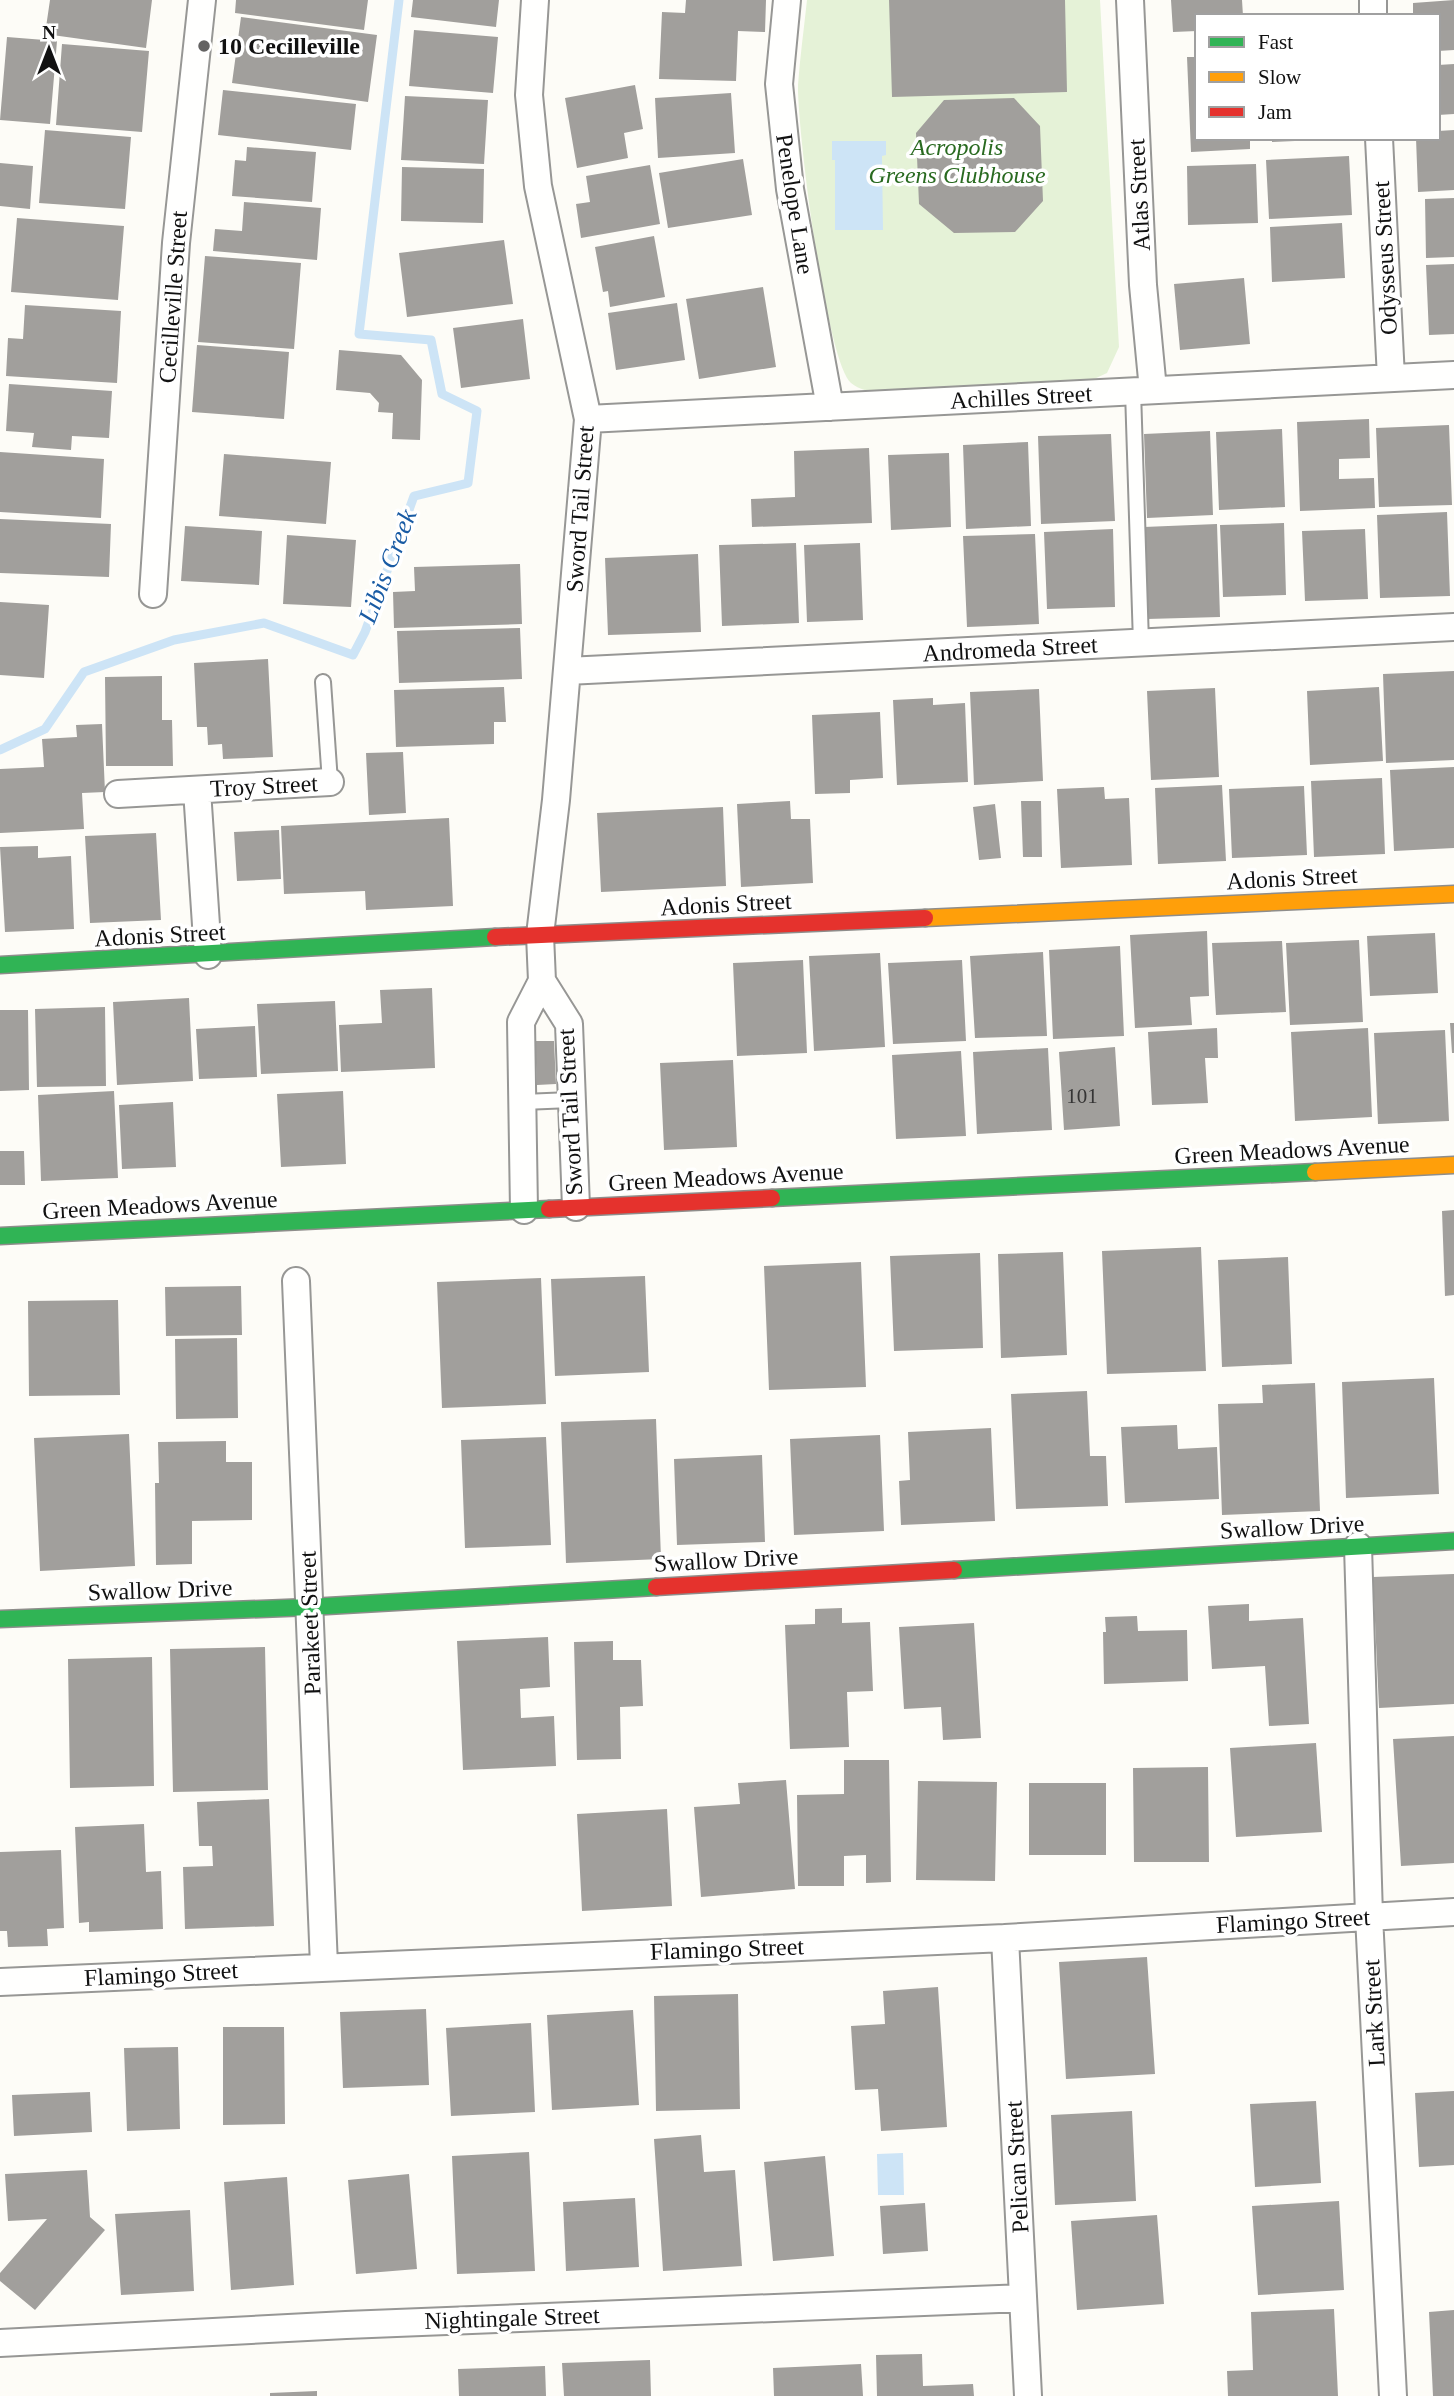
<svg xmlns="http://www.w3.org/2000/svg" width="1454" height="2396" viewBox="0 0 1454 2396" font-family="Georgia,serif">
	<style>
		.green { fill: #e5f2d7 }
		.water { fill: #cde4f6 }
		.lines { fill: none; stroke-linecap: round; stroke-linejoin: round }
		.stream { stroke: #cde4f6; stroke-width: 9 }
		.building { fill: #a19f9c }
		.lane-casing { stroke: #979795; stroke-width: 18 }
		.street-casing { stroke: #979795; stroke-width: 30 }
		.fast-casing { stroke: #8e8d8b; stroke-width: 19 }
		.slow-casing { stroke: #8e8d8b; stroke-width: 19 }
		.jam-casing { stroke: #8e8d8b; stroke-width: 19 }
		.lane { stroke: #fffffe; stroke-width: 14 }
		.street { stroke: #fffffe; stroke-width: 26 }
		.fast { stroke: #30b455; stroke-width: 16 }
		.slow { stroke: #ff9f0a; stroke-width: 16 }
		.jam { stroke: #e5322d; stroke-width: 16 }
		.poi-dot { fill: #646362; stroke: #fff; stroke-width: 2.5 }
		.labels { text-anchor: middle; stroke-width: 7; stroke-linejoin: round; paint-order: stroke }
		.number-label { font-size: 21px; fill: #353434 }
		.poi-label { font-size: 24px; font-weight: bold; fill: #111; stroke: #fff; text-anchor: start }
		.park-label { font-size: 24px; font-style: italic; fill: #296a20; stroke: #fff }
		.street-label { font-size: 24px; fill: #111; stroke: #fff }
		.water-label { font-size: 26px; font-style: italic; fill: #195ba4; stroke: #fff }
	</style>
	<rect width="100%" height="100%" fill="#fdfcf7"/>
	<path class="green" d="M807,0h293l19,347 -12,26 -13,6 -214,14c-10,-2 -21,-3 -29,-10 -25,-22 -54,-257 -53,-298 2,-28 6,-57 9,-85z"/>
	<path class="water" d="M832,141h54v14l-4,1 1,74h-48v-70h-3z
		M903,2153l1,42h-26l-1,-41z"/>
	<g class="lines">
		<path class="stream" d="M0,750l45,-21 39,-57 90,-32 90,-17 89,32 12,-23 49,-136 54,-13 9,-72 -35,-17 -11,-54 -72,-6 40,-334"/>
	</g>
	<path class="building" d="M50,0h102l-6,48 -101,-14z
		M236,0h132l-4,30 -129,-17z
		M413,0h86l-3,27 -85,-10z
		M686,0h80l-1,32 -27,-1 -2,50 -77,-2 3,-67 23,1z
		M889,0h176l2,92 -175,5z
		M1171,0h71l1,16h-46v15l-24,1z
		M1454,0v50l-16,1v-35h-25v-13z
		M241,17l136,18 -9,67 -136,-19z
		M414,30l84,7 -5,56 -84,-7z
		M7,37l50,4 -7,83 -50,-4z
		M62,44l87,7 -7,81 -86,-7z
		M1187,57h10v81h53v11l-59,3z
		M1454,64v50l-16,1v-50z
		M635,85l8,44 -19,4 4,25 -51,10 -12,-70z
		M223,90l133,14 -5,46 -133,-15z
		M731,93l4,60 -77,5 -3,-60z
		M405,96l83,4 -4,64 -83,-4z
		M1014,98l26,28 3,75 -28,31 -61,1 -35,-29 -3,-71 28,-33z
		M45,130l86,7 -6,72 -86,-6z
		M1454,130v60l-36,2 -2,-54h22v-7z
		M1272,138h46v2l-46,2z
		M247,147l69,5 -4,50 -80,-6 3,-36 11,1z
		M1349,156l3,59 -83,4 -3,-59z
		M743,159l9,56 -84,13 -9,-55z
		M0,163l33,3 -3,43 -30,-3z
		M1256,164l2,59 -70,2 -1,-59z
		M650,165l10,59 -79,14 -5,-34 14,-2 -4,-26z
		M402,167l82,2 -1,54 -82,-2z
		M1454,198v59l-28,1 -1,-59z
		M244,202l77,6 -4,52 -104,-9 2,-22 27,2z
		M17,218l107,8 -6,74 -107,-8z
		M1342,223l3,55 -73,4 -2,-55z
		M654,236l11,61 -55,10 -2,-16 -5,1 -8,-45z
		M504,240l9,64 -106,13 -8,-64z
		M205,256l96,7 -7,86 -96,-7z
		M1454,264v70l-25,1 -3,-70z
		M1244,278l6,66 -70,6 -6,-66z
		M763,287l13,80 -77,12 -13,-80z
		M677,303l8,57 -69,10 -8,-57z
		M25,305l96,6 -4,72 -111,-7 2,-38 15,1z
		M523,319l7,60 -69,9 -8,-60z
		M197,345l92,7 -5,67 -92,-7z
		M339,350l62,5 21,25 -2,60 -28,-1 1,-26 -15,-1 1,-9 -9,-10 -34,-3z
		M9,384l103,7 -3,47 -37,-2 -1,14 -39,-3 2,-14 -28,-2z
		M1369,419l1,39 -31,1v20l35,-1 1,30 -75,3 -3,-89z
		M1449,425l3,80 -73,2 -3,-79z
		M1282,429l3,78 -66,3 -3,-78z
		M1210,431l3,84 -66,3 -3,-84z
		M1111,434l4,87 -74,3 -3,-88z
		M1028,442l3,84 -65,3 -3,-84z
		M869,448l3,75 -120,4 -1,-28 44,-2 -1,-46z
		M0,452l104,7 -3,59 -101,-6z
		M949,453l2,74 -60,3 -3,-75z
		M224,454l107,8 -5,62 -107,-8z
		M1447,512l3,84 -70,2 -3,-83z
		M0,519l111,5 -2,53 -109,-4z
		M1284,523l2,72 -63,2 -3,-72z
		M1217,524l3,93 -73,2 -3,-92z
		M185,526l77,5 -3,54 -78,-4z
		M1113,529l2,78 -68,2 -3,-77z
		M1365,529l3,70 -63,2 -3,-70z
		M1035,534l4,90 -72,3 -4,-91z
		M287,535l69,5 -5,67 -68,-3z
		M796,543l3,80 -77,3 -3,-81z
		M860,543l3,77 -56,2 -3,-77z
		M698,554l3,78 -93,3 -3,-77z
		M520,564l2,60 -128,4 -1,-36 22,-1 -1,-24z
		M0,602l49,3 -5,73 -44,-3z
		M520,628l2,51 -123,4 -2,-52z
		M268,659l5,98 -50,2 -1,-15 -14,1 -1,-18h-10l-3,-64z
		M1454,671v89l-68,3 -3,-89z
		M162,676v44h10l1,46h-67l-1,-89z
		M504,687l2,35h-12v22l-98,3 -2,-57z
		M1379,687l4,74 -73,4 -3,-74z
		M1215,688l4,89 -68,3 -4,-89z
		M1039,689l4,92 -69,4 -4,-93z
		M933,698v7l32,-2 3,79 -71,3 -4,-85z
		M880,712l3,66 -33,2v13l-35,1 -3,-79z
		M102,724l3,68 -23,1 2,36 -84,4v-64l44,-2 -2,-28 35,-2 -1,-12z
		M403,752l3,61 -37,2 -3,-62z
		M1454,767v81l-60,3 -4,-81z
		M1382,778l3,76 -71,3 -3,-76z
		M1222,785l4,76 -68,3 -3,-76z
		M1304,786l3,69 -75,3 -3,-69z
		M1104,787l1,12 24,-1 3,67 -71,3 -4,-79z
		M790,801l1,18h19l3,64 -72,4 -4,-83z
		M1021,801h20l1,56h-19z
		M995,804l6,54 -22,2 -6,-53z
		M723,807l3,79 -125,6 -4,-79z
		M449,818l4,88 -87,4 -1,-19 -81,3 -3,-68z
		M279,830l2,49 -44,2 -3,-49z
		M156,833l5,87 -71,3 -5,-87z
		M38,846v12l33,-2 3,73 -69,3 -5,-85z
		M1207,931l2,65 -19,1 2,28 -57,3 -5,-93z
		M1435,933l3,60 -68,3 -3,-60z
		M1359,940l4,82 -73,3 -4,-82z
		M1282,941l4,71 -70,3 -4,-72z
		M1120,946l4,90 -71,3 -4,-89z
		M1043,952l4,84 -72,2 -5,-82z
		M880,953l5,94 -71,4 -5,-95z
		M803,960l4,93 -70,3 -4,-93z
		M962,960l4,81 -73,3 -5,-81z
		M432,988l3,80 -94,4 -2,-47 43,-2 -2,-33z
		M189,998l4,83 -76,4 -4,-83z
		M335,1001l3,70 -77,3 -4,-70z
		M105,1007l1,79 -69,1 -2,-78z
		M0,1010h28l1,80 -29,1z
		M1450,1023h4v30h-2z
		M255,1026l2,51 -58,2 -3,-50z
		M1217,1028l1,30h-13l3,45 -56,2 -4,-73z
		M1368,1028l4,89 -77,4 -4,-89z
		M1445,1030l4,91 -71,3 -4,-91z
		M535,1041h19l2,43 -19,1z
		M1115,1047l5,79 -56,4 -5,-78z
		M1048,1048l4,82 -75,4 -4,-82z
		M961,1051l5,85 -70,3 -4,-84z
		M733,1060l4,87 -73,3 -4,-87z
		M114,1091l4,87 -77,3 -3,-86z
		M343,1091l3,73 -65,3 -4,-73z
		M173,1102l3,65 -54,2 -3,-64z
		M0,1151h24l1,34h-25z
		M1454,1210v85l-9,1 -3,-85z
		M1201,1247l5,124 -99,3 -5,-123z
		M1063,1252l4,103 -66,3 -3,-104z
		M980,1253l3,95 -89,3 -4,-95z
		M1288,1257l4,107 -70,3 -4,-107z
		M861,1262l5,125 -97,3 -5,-124z
		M645,1276l4,96 -94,4 -4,-97z
		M541,1278l5,126 -104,4 -5,-126z
		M241,1286l1,49 -76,1 -1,-49z
		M118,1300l2,95 -91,1 -1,-95z
		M237,1338l1,80 -62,1 -1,-80z
		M1434,1378l5,116 -93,4 -4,-116z
		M1315,1383l5,128 -98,4 -4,-111 45,-1 -1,-18z
		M1087,1391l3,65h16l2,50 -92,3 -5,-115z
		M656,1419l5,140 -95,4 -5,-141z
		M1177,1425l1,24 39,-2 2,52 -94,4 -4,-76z
		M991,1428l4,93 -94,4 -2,-44 11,-1 -2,-48z
		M129,1434l6,132 -95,5 -6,-133z
		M880,1435l4,96 -90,4 -4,-96z
		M546,1437l5,108 -86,3 -4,-108z
		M226,1441v21h26v58l-60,1v43l-36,1 -1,-82h4l-1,-41z
		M762,1455l3,87 -88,3 -3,-86z
		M1454,1574v130l-75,4 -6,-131z
		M1249,1604v17l54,-3 6,106 -40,2 -4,-60 -53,3 -4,-63z
		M842,1608v15l28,-1 3,69 -26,1 2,55 -59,2 -5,-124 30,-1v-15z
		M1137,1616l1,15 49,-1 1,51 -84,3 -1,-52h3l-1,-15z
		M974,1623l7,115 -38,2 -2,-33 -37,2 -5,-82z
		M548,1637l2,50 -30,2 1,29 33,-2 2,50 -93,4 -6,-129z
		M613,1641v19h28l2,46 -23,1 1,52 -44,1 -3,-118z
		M265,1647l3,143 -95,2 -3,-143z
		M152,1657l2,129 -84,2 -2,-129z
		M1454,1736v127l-53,3 -8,-127z
		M1316,1743l6,89 -86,5 -6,-89z
		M844,1760h45l2,122 -25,1v-28l-22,1v30h-46l-1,-91 47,-1z
		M1208,1767l1,95h-75l-1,-94z
		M786,1780l9,109 -94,8 -7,-90 46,-3 -2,-21z
		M918,1781l79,1 -2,99 -79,-1z
		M1029,1783h77v72h-77z
		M269,1799l5,127 -89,3 -2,-62 30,-1 -1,-20h-13l-2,-44z
		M667,1809l5,97 -90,5 -5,-97z
		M144,1824l2,48 15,-1 2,58 -74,3v-10l-10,1 -4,-96z
		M61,1850l3,78 -17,1 1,17 -40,1 -1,-16h-7v-79z
		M1147,1957l8,117 -89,5 -7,-117z
		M938,1987l9,140 -66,4 -3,-42 -23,1 -4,-64 34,-2 -2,-33z
		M738,1994l2,115 -84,2 -2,-115z
		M426,2009l3,76 -86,3 -3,-76z
		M633,2010l6,95 -87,5 -5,-95z
		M531,2023l4,89 -84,4 -5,-88z
		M223,2027h61l1,97 -62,1z
		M178,2047l2,82 -53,2 -3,-83z
		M1454,2091v74l-35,2 -4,-74z
		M90,2092l2,40 -78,4 -2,-41z
		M1316,2101l5,82 -66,4 -5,-83z
		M1132,2111l4,90 -81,4 -4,-90z
		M701,2135l3,37 31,-2 7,96 -79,5 -9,-132z
		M529,2152l6,119 -78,3 -5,-118z
		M825,2156l9,100 -61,5 -9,-99z
		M87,2170l3,47 15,13 -70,80 -35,-29v-8l47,-54 -39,2 -3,-47z
		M409,2174l8,95 -61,5 -8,-94z
		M287,2177l7,108 -63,5 -7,-108z
		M635,2198l4,69 -73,4 -3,-69z
		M1339,2201l5,89 -86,5 -6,-89z
		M925,2203l3,48 -45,3 -3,-48z
		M190,2210l4,81 -73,4 -6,-81z
		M1157,2215l7,89 -87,6 -6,-89z
		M1334,2309l4,87h-110l-1,-25 26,-1 -2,-58z
		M1454,2310v86h-21l-4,-84z
		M922,2354l1,32 50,-2 1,12h-97l-1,-41z
		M650,2360l1,36h-87l-2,-33z
		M861,2364l2,32h-89l-1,-28z
		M545,2366l1,30h-87l-1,-27z
		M317,2391v5h-47v-3z"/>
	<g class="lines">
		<defs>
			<path id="lane" d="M1133,391l8,252
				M323,682l7,100
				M523,1102l48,-2"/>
			<path id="street" d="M787,0l-8,84 11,105 40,218
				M1130,0l13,285 10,105
				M1373,0v16
				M1379,138l12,240
				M588,419l866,-44
				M153,594l23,-351 26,-243
				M567,671l887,-44
				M197,790l11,165
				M118,794l212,-12
				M542,981l27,43 7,183
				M524,1210l-3,-188 21,-41 -2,-46 16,-135 32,-381 -50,-233 -9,-91 6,-95
				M296,1281l28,685
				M1358,1546l11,370 24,480
				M1005,1938l23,458
				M0,1982l1005,-44 449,-26
				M0,2343l346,-18 677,-27"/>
			<path id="fast" d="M0,965l495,-28
				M772,1198l543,-26
				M0,1236l549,-27
				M954,1570l500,-29
				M0,1619l310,-12 346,-20"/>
			<path id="slow" d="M925,918l529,-24
				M1315,1172l139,-7"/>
			<path id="jam" d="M495,937l430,-19
				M549,1209l223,-11
				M656,1587l298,-17"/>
		</defs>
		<use href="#lane" class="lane-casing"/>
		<use href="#street" class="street-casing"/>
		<use href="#fast" class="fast-casing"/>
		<use href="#slow" class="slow-casing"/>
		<use href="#jam" class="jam-casing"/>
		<use href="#lane" class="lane"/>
		<use href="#street" class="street"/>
		<use href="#fast" class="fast"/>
		<use href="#slow" class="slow"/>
		<use href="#jam" class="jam"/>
	</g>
	<circle class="poi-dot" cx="204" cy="46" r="7"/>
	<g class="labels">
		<g class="number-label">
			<text x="1082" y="1103">101</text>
		</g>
		<g class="poi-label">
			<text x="218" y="54">10 Cecilleville</text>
		</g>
		<g class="park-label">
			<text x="957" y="155">Acropolis<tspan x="957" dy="28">Greens Clubhouse</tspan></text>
		</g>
		<g class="street-label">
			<text transform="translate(1139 195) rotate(-93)" y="8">Atlas Street</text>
			<text transform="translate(795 204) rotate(81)" y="8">Penelope Lane</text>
			<text transform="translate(1385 258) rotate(-93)" y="8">Odysseus Street</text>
			<text transform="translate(173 297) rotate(-86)" y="8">Cecilleville Street</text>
			<text transform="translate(1021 397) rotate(-3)" y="8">Achilles Street</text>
			<text transform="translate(580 509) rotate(-86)" y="8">Sword Tail Street</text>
			<text transform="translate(1010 649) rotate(-3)" y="8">Andromeda Street</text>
			<text transform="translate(264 786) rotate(-3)" y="8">Troy Street</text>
			<text transform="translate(1292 878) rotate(-3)" y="8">Adonis Street</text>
			<text transform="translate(726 904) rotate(-3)" y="8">Adonis Street</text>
			<text transform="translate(160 935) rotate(-3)" y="8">Adonis Street</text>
			<text transform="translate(570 1112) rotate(-93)" y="8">Sword Tail Street</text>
			<text transform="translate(1292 1150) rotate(-3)" y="8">Green Meadows Avenue</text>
			<text transform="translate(726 1177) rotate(-3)" y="8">Green Meadows Avenue</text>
			<text transform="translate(160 1205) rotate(-3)" y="8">Green Meadows Avenue</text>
			<text transform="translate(1292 1527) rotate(-3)" y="8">Swallow Drive</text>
			<text transform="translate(726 1560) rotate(-3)" y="8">Swallow Drive</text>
			<text transform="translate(160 1590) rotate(-2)" y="8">Swallow Drive</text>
			<text transform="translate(310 1623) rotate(-92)" y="8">Parakeet Street</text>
			<text transform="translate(1293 1921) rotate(-3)" y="8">Flamingo Street</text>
			<text transform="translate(727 1949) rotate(-2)" y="8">Flamingo Street</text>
			<text transform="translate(161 1974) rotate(-3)" y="8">Flamingo Street</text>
			<text transform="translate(1374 2013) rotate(-93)" y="8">Lark Street</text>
			<text transform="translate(1017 2167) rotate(-93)" y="8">Pelican Street</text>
			<text transform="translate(512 2318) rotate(-2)" y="8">Nightingale Street</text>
		</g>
		<g class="water-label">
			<text transform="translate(387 566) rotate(-69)" y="9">Libis Creek</text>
		</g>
	</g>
	<rect x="1195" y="14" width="245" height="126" fill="#ffffff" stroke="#a0a0a0" stroke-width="2"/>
	<rect x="1209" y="37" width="35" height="10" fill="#30b455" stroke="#a0a0a0" stroke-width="2"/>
	<text x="1258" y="49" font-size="21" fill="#111111">Fast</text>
	<rect x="1209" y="72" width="35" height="10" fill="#ff9f0a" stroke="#a0a0a0" stroke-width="2"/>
	<text x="1258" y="84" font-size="21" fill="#111111">Slow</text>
	<rect x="1209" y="107" width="35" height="10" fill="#e5322d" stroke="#a0a0a0" stroke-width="2"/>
	<text x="1258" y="119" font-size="21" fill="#111111">Jam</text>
	<g transform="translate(49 49)" stroke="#ffffff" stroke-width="5" paint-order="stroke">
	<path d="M0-5L12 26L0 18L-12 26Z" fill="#111111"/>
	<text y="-10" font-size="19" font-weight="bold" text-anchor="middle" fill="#111111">N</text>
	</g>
</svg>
